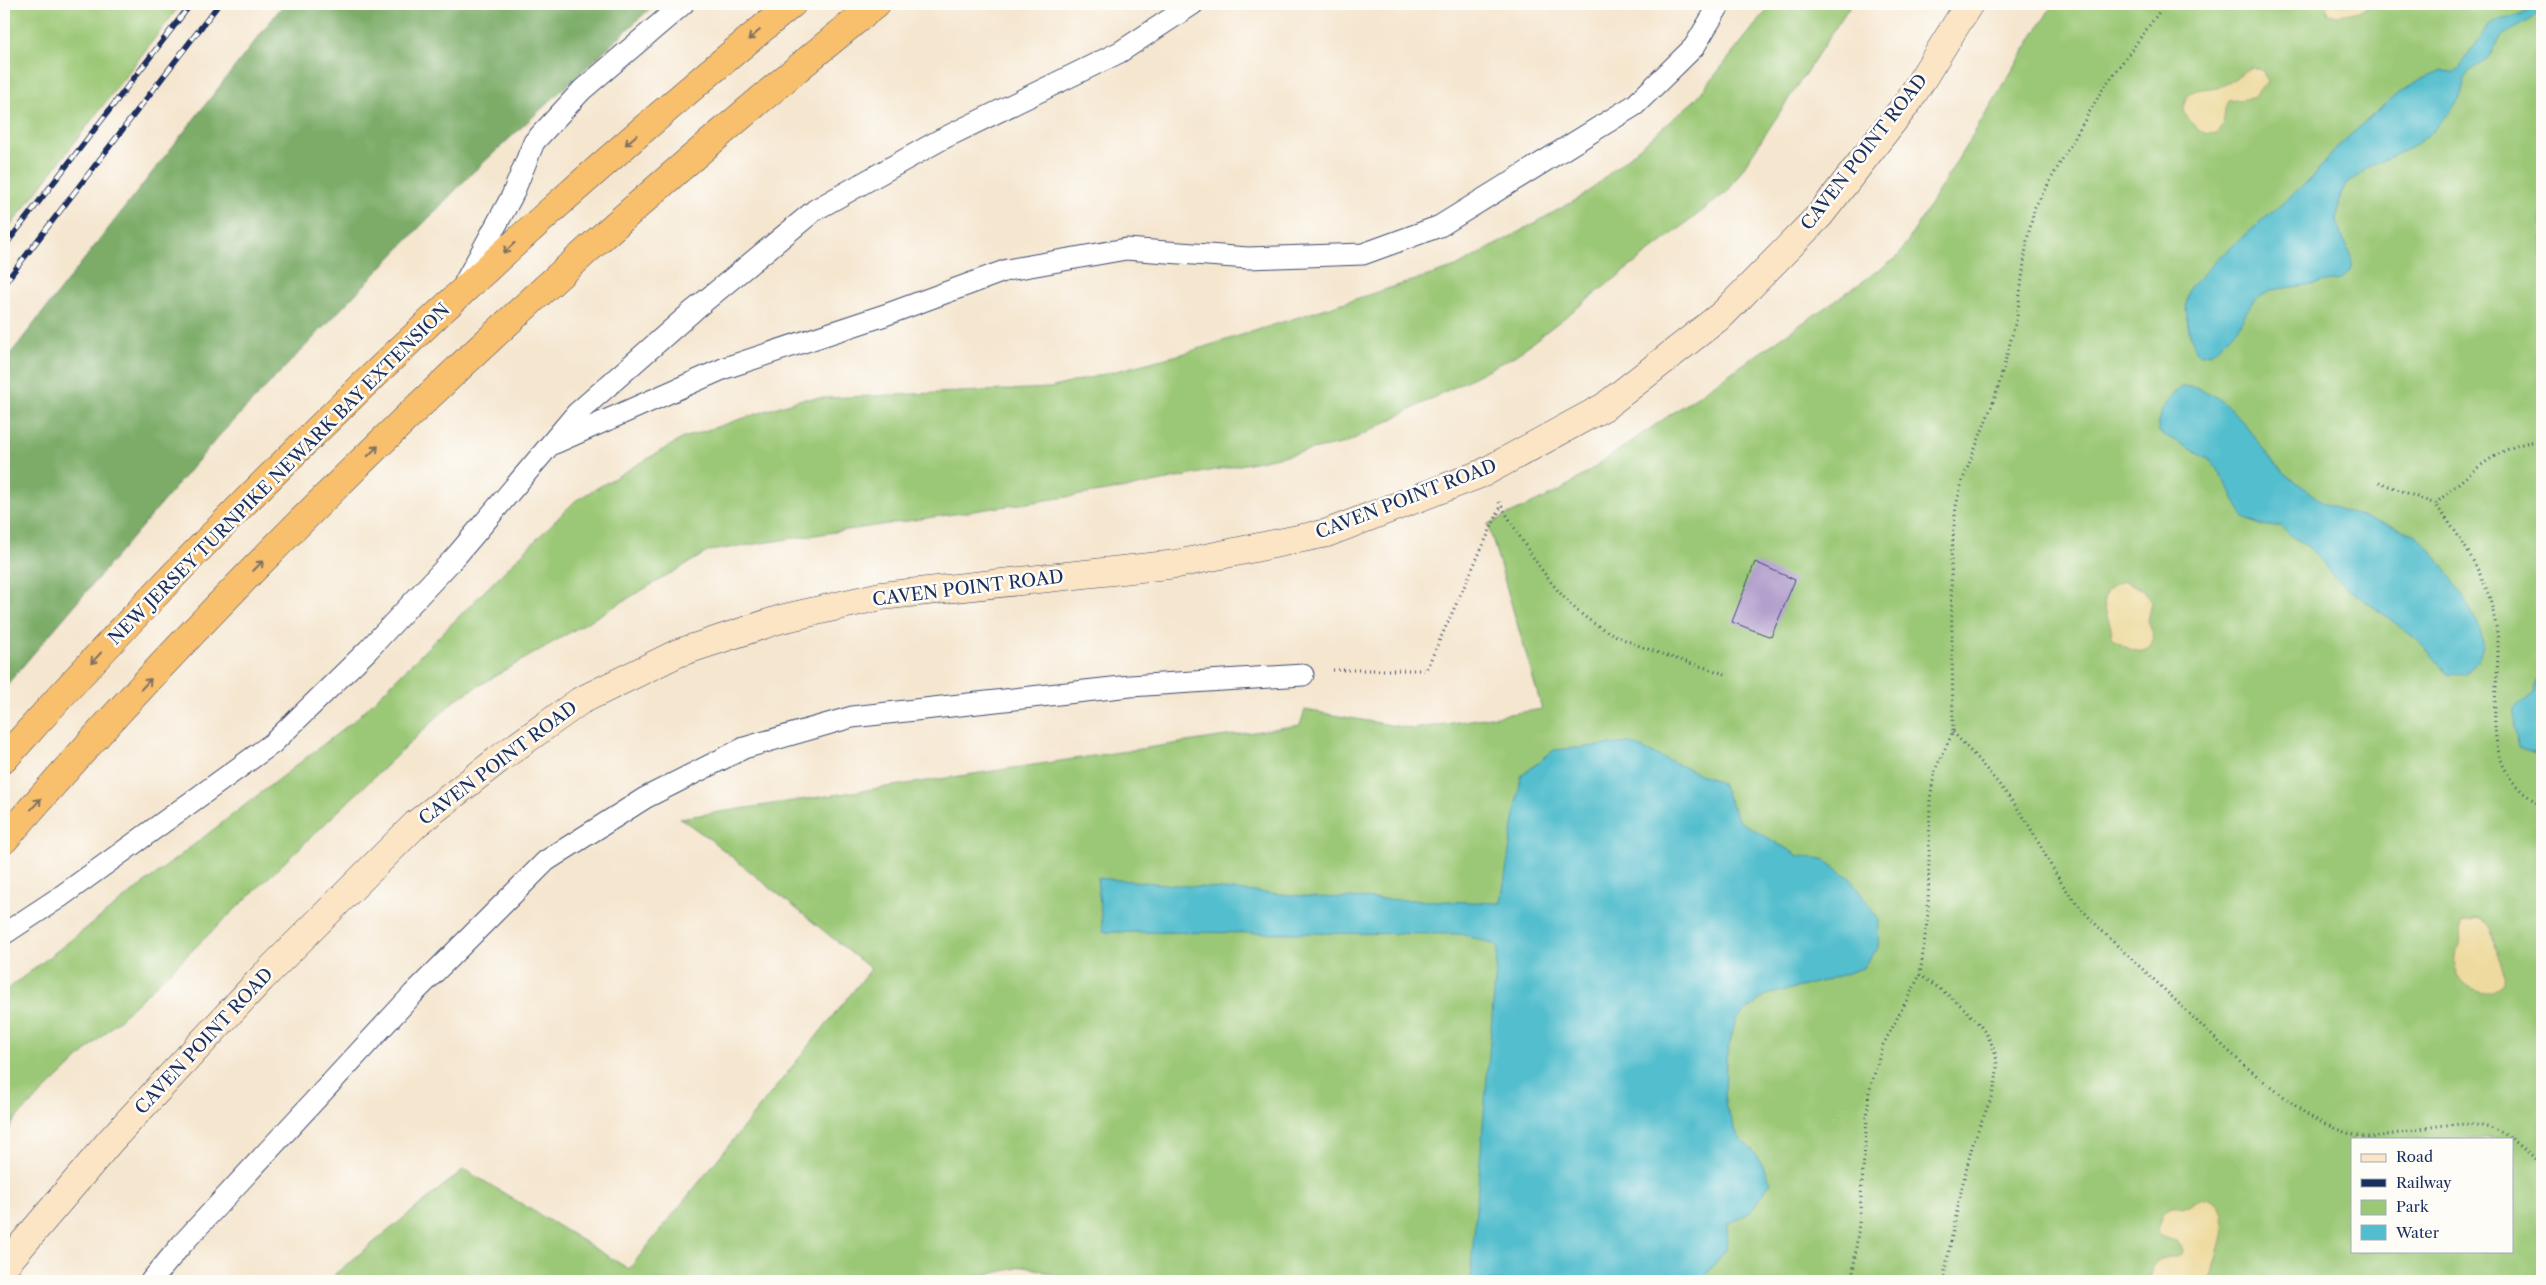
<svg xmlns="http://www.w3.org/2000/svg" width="2546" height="1285" viewBox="0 0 2546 1285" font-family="'Libre Caslon Text',serif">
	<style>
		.green { fill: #9bc876; stroke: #5b7c6a; fill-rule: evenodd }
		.forest { fill: #7cac67; stroke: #4c6e62 }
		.sand { fill: #eeda9e; stroke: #84847e }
		.water { fill: #52becd; stroke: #367696 }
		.building { fill: #b4a0cd }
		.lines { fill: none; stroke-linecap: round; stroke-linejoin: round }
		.lane-casing { stroke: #3c4a6f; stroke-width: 23 }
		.secondary-casing { stroke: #3c4a6f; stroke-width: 29 }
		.highway-casing { stroke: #3c4a6f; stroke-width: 29 }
		.path { stroke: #3c4a6f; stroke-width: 3; stroke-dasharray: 1 4; stroke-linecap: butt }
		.lane { stroke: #fff; stroke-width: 21 }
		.secondary { stroke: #fce5c4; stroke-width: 28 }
		.highway { stroke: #f8bf6c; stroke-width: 28 }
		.rail-casing { stroke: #1b2f5e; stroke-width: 5.5 }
		.rail { stroke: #fdfcf7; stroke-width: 4; stroke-dasharray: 11; stroke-linecap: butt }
		.oneway { stroke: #7e7064 }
		.labels { text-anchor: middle; stroke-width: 5; stroke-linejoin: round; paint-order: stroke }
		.street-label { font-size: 18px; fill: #1b2f5e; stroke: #fdfcf7 }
	</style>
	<rect width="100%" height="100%" fill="#fdfcf7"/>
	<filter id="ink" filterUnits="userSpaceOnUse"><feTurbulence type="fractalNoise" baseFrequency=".02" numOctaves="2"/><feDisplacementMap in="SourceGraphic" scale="10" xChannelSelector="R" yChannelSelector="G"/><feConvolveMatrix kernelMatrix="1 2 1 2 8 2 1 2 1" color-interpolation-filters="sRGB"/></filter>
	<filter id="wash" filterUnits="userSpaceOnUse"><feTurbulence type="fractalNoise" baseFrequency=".0096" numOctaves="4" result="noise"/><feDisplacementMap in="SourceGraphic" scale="20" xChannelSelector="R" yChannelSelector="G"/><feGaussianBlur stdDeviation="1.12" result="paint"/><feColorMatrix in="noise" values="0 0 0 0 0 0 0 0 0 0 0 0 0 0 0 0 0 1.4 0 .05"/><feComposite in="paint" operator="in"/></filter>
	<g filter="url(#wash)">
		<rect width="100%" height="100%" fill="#f5e6cf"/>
		<path class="green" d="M4,4h177l-177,230z
			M1772,4h79l-123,187 -212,164 -170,88 -213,44 -424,64 -253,148 -440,419 -12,18v-144l352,-273 219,-218 108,-63 119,-39 248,-11 132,-34 274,-87 127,-71 113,-97z
			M2053,4h489v1277h-1468l-48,-15 -69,15h-621l-1,-7 129,-105 165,100 242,-300 -160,-129 -31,-22 620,-93 5,-15 108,19 129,-20 -54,-185 72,-33 338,-234zM2352,1139h160v112h-160z"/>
		<path class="forest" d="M284,4h371l-185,171 -251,261 -215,252v-326z"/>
		<path class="sand" d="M2326,4h47c-7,7 -36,13 -45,10z
			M2252,67l11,4 4,10 -13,17 -26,3c-7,12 1,19 -12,32 -16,4 -24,-10 -32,-20 -2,-32 24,-20 42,-29 10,-4 15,-13 26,-17z
			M2124,581l20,9 8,12 -4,19 6,16c-4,25 -30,12 -42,0 0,-22 -24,-45 12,-56z
			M2477,918c17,5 16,17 19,31 3,13 10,20 8,34l-12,9c-21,2 -40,-14 -37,-36 0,-4 3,-7 5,-11 2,-8 -2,-15 3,-23z
			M2199,1198c46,0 13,61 12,83h-60c-3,-19 9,-23 25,-23l5,-3 1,-6 -6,-8 -16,-5 -2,-6 6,-18 9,-5 16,-1z"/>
		<path class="water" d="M2539,4h3v8l-40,24 -14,22 -20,14 -4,6 -1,11 -5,13 -30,34 -18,12 -39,18 -26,19 -5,12 -3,22 5,21 10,16v13l-12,11 -68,10 -19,11 -16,27 -25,25 -12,2c-12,-12 -20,-58 -7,-71l30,-30 89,-76 23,-29 52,-47 32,-22 24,-9 10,1 7,-5 29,-42 10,-6 22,-4z
			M2181,387c44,-3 69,49 94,76 10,12 25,21 38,32 25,20 72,25 102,40 18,10 68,88 68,108 0,13 -10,23 -18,32l-18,-1c-28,-40 -74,-65 -111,-95 -9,-7 -13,-20 -22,-27 -12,-11 -21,-13 -33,-26h-19l-18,-8 -18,-35 -15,-22 -52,-29c-5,-15 10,-36 22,-45z
			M2542,676v81l-23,-9 -5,-20 1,-20 18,-14 4,-13z
			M1629,743l92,40 18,38 60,35 24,3 27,19 29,42 -1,28 -15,20 -39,13 -58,14 -30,24 -10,39 -1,47 13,31 19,19 14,27 -22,31 -21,11 -2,25 -24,32h-232l28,-335 -37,-12 -358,-2 -6,-54 216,19 188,6 20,-127 33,-26z"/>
		<g id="blocks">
			<path class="building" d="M1755,562l40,18 -24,57 -39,-15z"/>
		</g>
	</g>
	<g filter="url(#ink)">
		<use href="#blocks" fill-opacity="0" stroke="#3c4a6f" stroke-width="1"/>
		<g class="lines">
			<defs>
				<path id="lane" d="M465,282l47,-86 22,-54 48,-52 101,-86
					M555,443l170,-75 160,-53 122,-45 119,-21 122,9 115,-4 77,-28 195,-121 59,-58 26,-43
					M4,934l56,-37 213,-154 95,-93 89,-95 119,-141 118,-104 121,-100 125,-70 180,-88 73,-48
					M151,1281l31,-37 231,-250 133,-133 99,-63 99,-50 108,-31 278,-31 173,-11"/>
				<path id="secondary" d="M4,1266l107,-126 150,-161 155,-155 83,-65 81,-58 98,-48 103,-34 100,-23 296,-32 150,-31 156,-60 121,-66 119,-93 97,-99 88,-113 61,-98"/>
				<path id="highway" d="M4,759c242,-272 506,-524 788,-755
					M4,840c264,-304 559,-582 872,-836"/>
			</defs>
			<use href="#lane" class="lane-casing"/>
			<use href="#secondary" class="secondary-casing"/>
			<use href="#highway" class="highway-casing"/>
			<path class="path" d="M2542,441c-42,1 -77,37 -107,63 23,29 50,70 58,107 2,11 5,22 5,34 1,48 -18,111 26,148 6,4 11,10 18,12
				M2379,482l56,22
				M1499,502c23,38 46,80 80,110 36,32 104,48 149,63
				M1333,670h93l75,-164
				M1953,732c25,27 49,54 70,84 15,23 26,49 42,72 29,40 68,71 103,105 38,37 76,75 119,106 9,7 18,15 28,20 16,8 38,19 57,18 45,-4 99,-28 140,2
				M2512,1139l30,25
				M1848,1281l5,-8 6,-50 10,-131 14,-47 37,-70
				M1943,1281c9,-44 17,-90 29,-134 8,-28 32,-64 23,-94 -11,-35 -47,-58 -75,-78l8,-61 2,-115 5,-29 18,-38 -2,-174 5,-52 6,-24 35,-90 20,-75 10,-77 8,-33 67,-117 63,-86"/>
			<use href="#lane" class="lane"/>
			<use href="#secondary" class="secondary"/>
			<use href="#highway" class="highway"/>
			<defs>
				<path id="rail" d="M4,247l187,-243
					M4,284l215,-280"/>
			</defs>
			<use href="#rail" class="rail-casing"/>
			<use href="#rail" class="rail"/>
		</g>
		<defs><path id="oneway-shaft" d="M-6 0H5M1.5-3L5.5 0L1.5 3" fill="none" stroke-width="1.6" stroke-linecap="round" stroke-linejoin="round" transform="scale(1.25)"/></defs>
		<g class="oneway">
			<use href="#oneway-shaft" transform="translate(754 35) rotate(140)"/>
			<use href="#oneway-shaft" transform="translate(631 140) rotate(139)"/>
			<use href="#oneway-shaft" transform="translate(509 248) rotate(138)"/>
			<use href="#oneway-shaft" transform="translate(373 451) rotate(-45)"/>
			<use href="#oneway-shaft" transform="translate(258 566) rotate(-45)"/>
			<use href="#oneway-shaft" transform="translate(96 658) rotate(133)"/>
			<use href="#oneway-shaft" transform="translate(146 684) rotate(-47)"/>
			<use href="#oneway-shaft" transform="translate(36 804) rotate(-48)"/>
		</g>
	</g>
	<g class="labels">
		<g class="street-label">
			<text transform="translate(1864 152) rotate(-52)" y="6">CAVEN POINT ROAD</text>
			<text transform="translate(279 474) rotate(-45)" y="6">NEW JERSEY TURNPIKE NEWARK BAY EXTENSION</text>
			<text transform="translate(1406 499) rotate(-21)" y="6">CAVEN POINT ROAD</text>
			<text transform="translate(968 588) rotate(-7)" y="6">CAVEN POINT ROAD</text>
			<text transform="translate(498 763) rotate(-37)" y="6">CAVEN POINT ROAD</text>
			<text transform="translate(204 1041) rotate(-47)" y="6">CAVEN POINT ROAD</text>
		</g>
	</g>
	<rect width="2546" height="1285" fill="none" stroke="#fdfcf7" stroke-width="20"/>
	<rect x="2351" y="1138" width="162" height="115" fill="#fdfcf7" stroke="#a3aaba"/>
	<rect x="2361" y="1154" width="25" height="8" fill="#fce5c4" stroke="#a3aaba"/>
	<text x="2396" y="1162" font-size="15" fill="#1b2f5e">Road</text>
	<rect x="2361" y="1179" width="25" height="8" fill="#1b2f5e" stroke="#a3aaba"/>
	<text x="2396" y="1188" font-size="15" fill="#1b2f5e">Railway</text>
	<rect x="2361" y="1200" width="25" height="15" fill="#9bc876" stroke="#a3aaba"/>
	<text x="2396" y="1212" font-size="15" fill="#1b2f5e">Park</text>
	<rect x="2361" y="1225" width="25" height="15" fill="#52becd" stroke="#a3aaba"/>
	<text x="2396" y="1238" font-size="15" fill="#1b2f5e">Water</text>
</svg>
